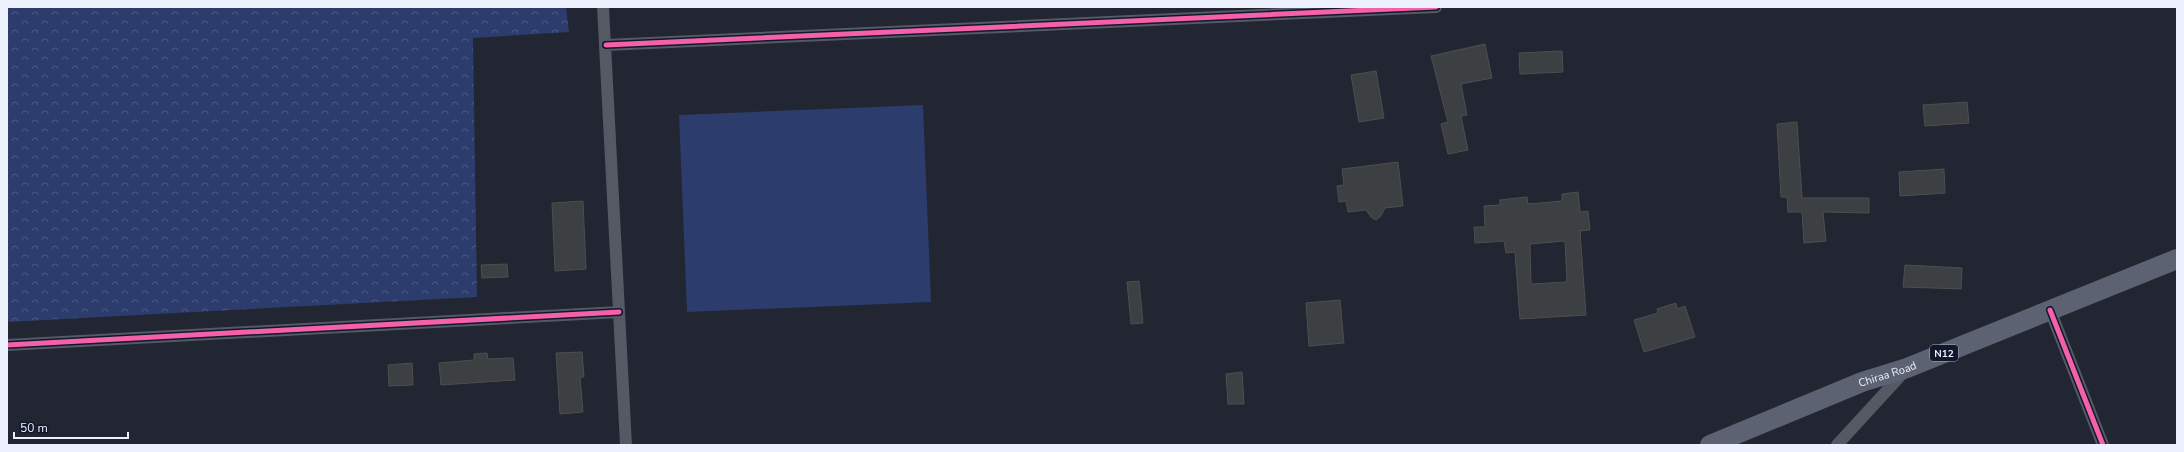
<svg xmlns="http://www.w3.org/2000/svg" width="2184" height="452" viewBox="0 0 2184 452" font-family="'Nunito Sans',sans-serif">
	<style>
		.forest { fill: url(#forest-crowns) }
		.pitch { fill: #2c3c6d }
		.building { fill: #3d4042; stroke: #4b4f4f; fill-rule: evenodd }
		.lines { fill: none; stroke-linecap: round; stroke-linejoin: round }
		.minor { stroke: #555964; stroke-width: 12 }
		.trunk { stroke: #5c6272; stroke-width: 20 }
		.cycleway-casing { stroke: #11182e; stroke-width: 8 }
		.cycleway { stroke: #f560ab; stroke-width: 5 }
		.labels { text-anchor: middle; stroke-width: 3; stroke-linejoin: round; paint-order: stroke }
		.shield { fill: #11182e; stroke: #aab0bf; stroke-width: 1 }
		.shield-label { font-size: 10px; font-weight: bold; fill: #ecf1fd }
		.street-label { font-size: 11px; fill: #ecf1fd; stroke: #11182e }
	</style>
	<defs>
		<pattern id="forest-crowns" width="20" height="18" patternUnits="userSpaceOnUse"><rect width="20" height="18" fill="#2c3c6d"/><path d="M2 6a3 3 0 1 1 6 0M12 15a3 3 0 1 1 6 0" fill="none" stroke="#4b5983"/></pattern>
	</defs>
	<rect width="100%" height="100%" fill="#212632"/>
	<path class="forest" d="M7,7h559l3,25 -96,6 4,259 -470,25z"/>
	<path class="pitch" d="M923,105l8,197 -244,10 -8,-197z"/>
	<path class="building" d="M1485,44l7,34 -31,6 6,31 -6,1 7,34 -20,4 -7,-30 7,-2 -17,-66z
		M1562,51l1,21 -43,2 -1,-21z
		M1376,71l8,47 -25,4 -8,-47z
		M1967,102l2,21 -44,3 -2,-21z
		M1797,122l5,76h67v15l-46,-1 3,29 -22,2 -2,-31h-14l-1,-15h-6l-4,-73z
		M1398,162l5,44 -18,2 -5,9 -4,3 -5,-3 -5,-7 -18,2 -2,-11 -7,1 -2,-16 7,-1 -2,-16z
		M1944,169l1,24 -45,3 -1,-24z
		M1578,192l2,20 8,-1 2,19 -10,1 6,84 -66,4 -5,-67 -9,1 -2,-12 -29,2 -1,-16h11l-1,-21 16,-1v-5l27,-3 1,7 34,-3v-7zM1565,241l2,41 -36,2 -1,-40z
		M583,201l3,68 -31,2 -3,-68z
		M507,264l1,13 -26,1 -1,-13z
		M1905,265l57,3 -1,21 -58,-2z
		M1139,281l4,42 -12,1 -4,-42z
		M1340,300l4,43 -35,3 -3,-43z
		M1676,303l1,6 8,-3 10,31 -51,15 -10,-32 24,-7 -1,-4z
		M582,352l2,25h-4l3,35 -23,2 -4,-61z
		M487,353l1,6 25,-1 2,22 -74,5 -2,-22 35,-3v-6z
		M412,363l1,22 -24,1 -1,-21z
		M1242,372l2,32h-16l-2,-30z"/>
	<g class="lines">
		<path class="minor" d="M603,7l23,438
			M606,45l830,-38
			M2050,310l53,135
			M7,345l612,-33
			M1837,445l67,-73"/>
		<path class="trunk" id="s1" d="M1710,445l152,-63 45,-14 270,-109"/>
		<defs>
			<path id="cycleway" d="M606,45l830,-38
				M2050,310l53,135
				M7,345l612,-33"/>
		</defs>
		<use href="#cycleway" class="cycleway-casing"/>
		<use href="#cycleway" class="cycleway"/>
	</g>
	<g class="labels">
		<rect class="shield" x="1930" y="345" width="28" height="16" rx="3"/>
		<g class="shield-label">
			<text x="1944" y="357">N12</text>
		</g>
		<g class="street-label">
			<text dy="4" stroke="none"><textPath href="#s1" startOffset="191">Chiraa Road</textPath></text>
		</g>
	</g>
	<rect width="2184" height="452" fill="none" stroke="#ecf1fd" stroke-width="16"/>
	<path d="M14 432v6h114v-6" fill="none" stroke="#ecf1fd" stroke-width="2"/>
	<text x="20" y="432" font-size="12" fill="#ecf1fd" stroke="#11182e" stroke-width="3" paint-order="stroke">50 m</text>
</svg>
